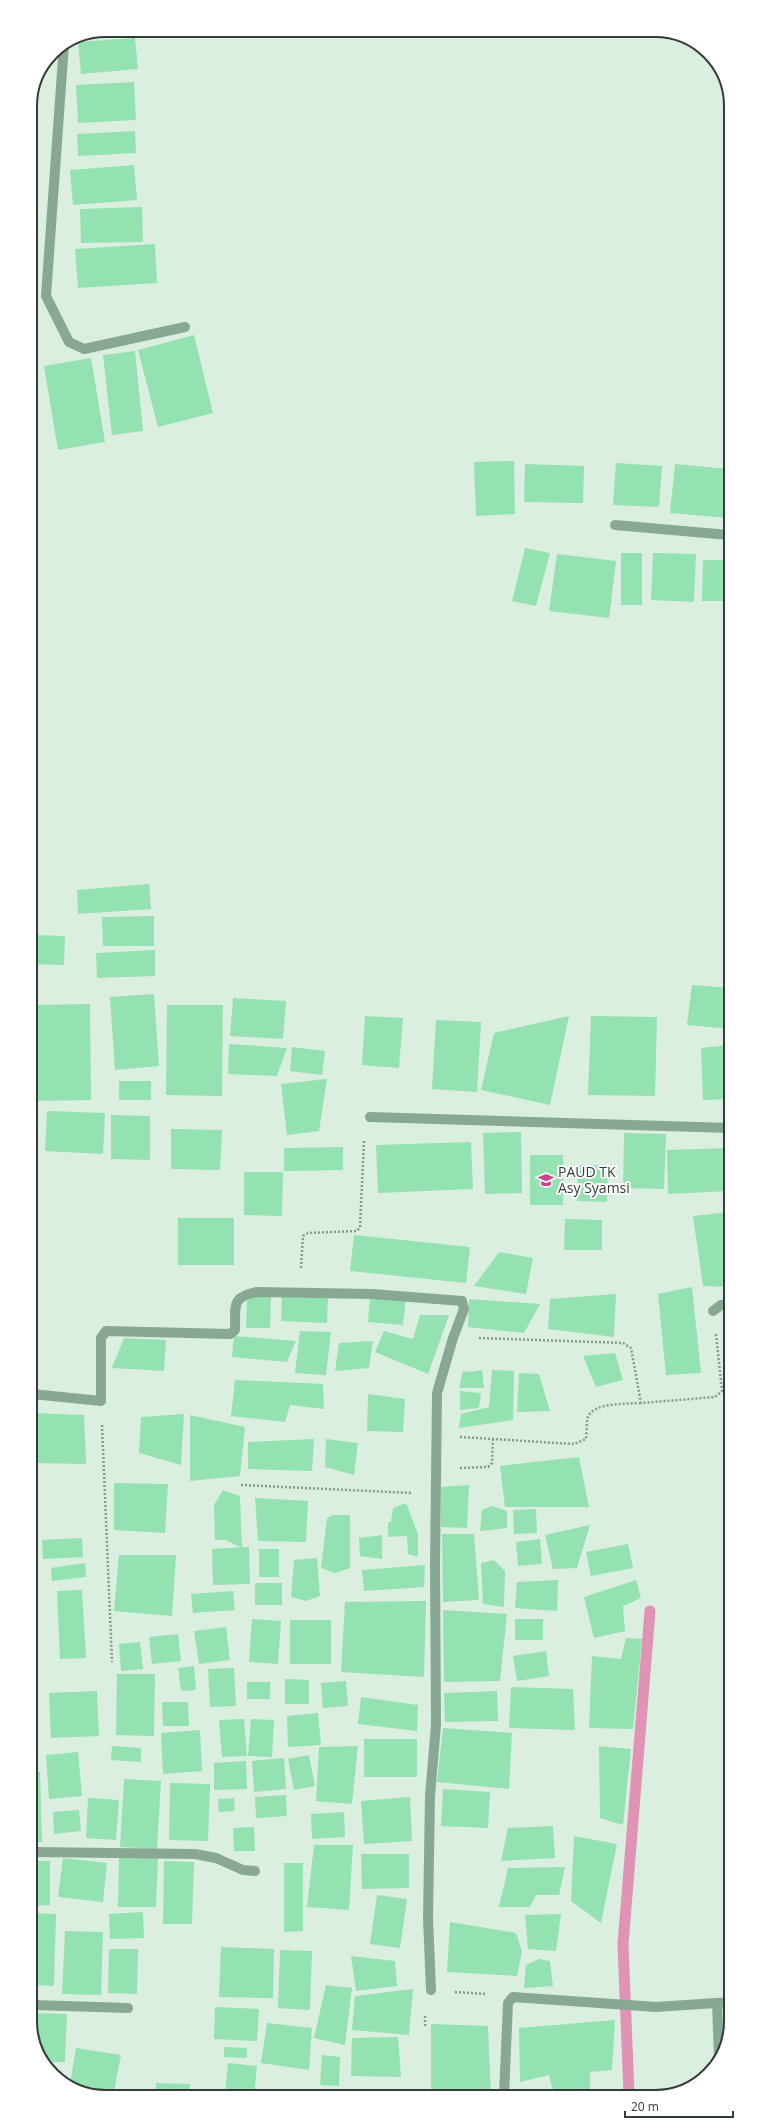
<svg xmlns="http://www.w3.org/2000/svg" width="761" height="2127" viewBox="0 0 761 2127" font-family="'Open Sans',sans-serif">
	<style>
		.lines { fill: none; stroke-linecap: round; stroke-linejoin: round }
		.stream { stroke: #e193b5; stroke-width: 11 }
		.building { fill: #94e1b1 }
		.path { stroke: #8a988f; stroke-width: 2.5; stroke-dasharray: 2 2; stroke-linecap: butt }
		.street { stroke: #89a893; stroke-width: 10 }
		.labels { text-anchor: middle; stroke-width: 4; stroke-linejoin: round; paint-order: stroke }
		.poi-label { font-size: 14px; fill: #353d38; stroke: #fff; text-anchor: start }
		.rim { fill: none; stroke: #353d38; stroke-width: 2 }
	</style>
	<rect width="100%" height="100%" fill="#dbefe1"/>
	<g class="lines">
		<path class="stream" d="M629,2095l-6,-151 27,-333"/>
	</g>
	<path class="building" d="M135,38l3,31 -57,5 -3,-32z
		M134,82l2,38 -58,3 -2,-38z
		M135,131l1,22 -58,3 -1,-22z
		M134,165l3,35 -64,5 -3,-35z
		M142,207l1,35 -62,1 -1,-34z
		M155,244l2,39 -79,5 -3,-39z
		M194,335l19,78 -55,14 -20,-77z
		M135,351l8,80 -31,4 -9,-80z
		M91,358l14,84 -47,8 -14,-84z
		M514,461l1,53 -39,2 -2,-54z
		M616,463l46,3 -3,41 -46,-2z
		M525,464l59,2 -1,37 -59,-1z
		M675,464l54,5v49l-59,-5z
		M525,548l25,5 -14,53 -24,-5z
		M621,553h21v52h-21z
		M653,553l43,1 -2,48 -43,-2z
		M557,554l59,7 -7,57 -60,-7z
		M703,560h26v41h-27z
		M149,884l2,25 -73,5 -1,-24z
		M154,916v30h-51l-1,-29z
		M31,935l34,1 -1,29 -33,-1z
		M155,950v26l-58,2 -1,-25z
		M692,985l38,3v41l-43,-4z
		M154,994l5,72 -44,4 -5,-73z
		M233,998l53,3 -3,38 -53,-3z
		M90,1004l1,96 -60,1v-96z
		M167,1005h56l-1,91 -56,-1z
		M365,1016l38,2 -4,50 -37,-3z
		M569,1016l-19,89 -69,-15 13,-57z
		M591,1016l66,1 -2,79 -67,-1z
		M436,1020l45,2 -4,70 -45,-3z
		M229,1044l58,4 -10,28 -49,-2z
		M730,1045v54l-27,1 -2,-52z
		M292,1047l33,4 -3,24 -32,-4z
		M327,1079l-8,52 -32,4 -6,-51z
		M119,1081h32v19h-32z
		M47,1111l58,2 -2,41 -58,-3z
		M111,1115l39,1v44l-39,-1z
		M171,1129l51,1 -2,40 -49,-1z
		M521,1132l1,61 -37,1 -2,-61z
		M624,1133l42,1 -2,55 -41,-1z
		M471,1142l2,47 -95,4 -2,-48z
		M343,1147v23l-59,1v-23z
		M730,1148v43l-62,3 -1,-44z
		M530,1155h33v50h-33z
		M578,1165h30l-1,37 -30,-1z
		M244,1172h39l-1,44 -38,-1z
		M730,1212v75l-27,-1 -10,-70z
		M178,1218h56v47h-56z
		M565,1219l37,1v30h-38z
		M354,1235l116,12 -4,36 -116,-12z
		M499,1252l34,6 -7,36 -52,-8z
		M692,1287l9,86 -35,2 -8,-81z
		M616,1294l-2,43 -66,-8 2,-30z
		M247,1296l24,1 -1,31h-24z
		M370,1296l36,3 -3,26 -35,-3z
		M282,1297l46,1 -1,25 -46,-2z
		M469,1299l71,5 -16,29 -56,-6z
		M420,1315h29l-21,59 -53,-22 9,-21 29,8z
		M300,1331l31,1 -5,43 -31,-2z
		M234,1336l62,5 -9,21 -55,-5z
		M124,1338l42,2 -2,31 -52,-3z
		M373,1341l-4,27 -34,3 4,-28z
		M615,1353l8,27 -27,7 -13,-31z
		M482,1370l2,18h-25l4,-17 6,1z
		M492,1370l22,1 -1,49 -54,8 2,-14 28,-7z
		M519,1373l20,1 11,37 -33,1z
		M235,1380l88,4 1,25 -34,-4 -5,17 -54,-6z
		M460,1391l21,2 -2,15 -19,2z
		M368,1394l37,5 -2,33 -36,-1z
		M32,1413l52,2 2,49 -54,-1z
		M184,1414l-3,51 -42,-12 2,-36z
		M190,1415l55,12 -5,49 -50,5z
		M314,1439l-2,32 -64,-2v-27z
		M326,1439l32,4 -4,32 -29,-8z
		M579,1457l10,50h-84l-5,-41z
		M114,1483l54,1 -3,49 -51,-3z
		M469,1485l-2,43 -26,-1v-40z
		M223,1490l17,6 2,52 -16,-8h-11l-1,-35z
		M255,1498l53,3 -2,41 -48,-1z
		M406,1503l12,31v23l-10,-3 -1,-18 -19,1v-15h3l2,-14z
		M492,1506l15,5v17l-27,3 2,-21z
		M536,1509l1,24 -23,1 -1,-24z
		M333,1515h17v53l-15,5 -14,-5 6,-50z
		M590,1525l-13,43 -24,1 -8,-34z
		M442,1534h32l5,66 -36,2z
		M382,1535v24l-22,-3 -1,-18z
		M82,1538l1,19 -40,2 -1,-19z
		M540,1539l2,25 -24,2 -2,-24z
		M628,1544l5,24 -42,8 -5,-24z
		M249,1547l1,37 -37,1 -1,-36z
		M259,1549h20v28h-20z
		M119,1555h57l-4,61 -58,-5z
		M317,1558l3,38 -14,5 -15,-4 3,-37z
		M494,1560l11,11 -1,36 -21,-3 -2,-41z
		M85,1563l1,14 -34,4 -1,-13z
		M425,1565l-1,22 -60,4 -2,-21z
		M558,1580l-1,31 -42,-3 2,-26z
		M636,1580l5,18 -18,8 2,25 -31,7 -10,-41z
		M32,1581h4l-1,37h-3z
		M255,1583h27v22h-27z
		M82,1590l4,68 -26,1 -3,-68z
		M233,1591l2,19 -42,3 -2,-19z
		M426,1601l-2,76 -83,-5 4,-70z
		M443,1610l64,4 -7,67 -56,1z
		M252,1619l29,2 -3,43 -29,-2z
		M515,1619h28v21h-28z
		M290,1620h41v44h-41z
		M32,1624h3l1,34h-4z
		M226,1627l4,33 -31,4 -5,-33z
		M178,1634l3,27 -29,3 -3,-27z
		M626,1638l16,1 -9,90 -44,-1 3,-72 29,3z
		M140,1642l3,27 -22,2 -2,-27z
		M546,1651l3,25 -32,5 -4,-25z
		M194,1666l2,24 -15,1 -3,-23z
		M234,1668l2,38 -26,1 -2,-38z
		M117,1674h38l-1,62 -38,-1z
		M285,1679l24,1v24h-24z
		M346,1681l2,25 -25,2 -2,-25z
		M247,1682h23v17h-23z
		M33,1683l3,33 -4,1v-33z
		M511,1687l62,2 2,41 -66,-2z
		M97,1691l2,45 -48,2 -2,-45z
		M497,1691l1,30 -53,1 -1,-29z
		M361,1697l57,8 -1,26 -59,-7z
		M162,1702h26l1,24h-26z
		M318,1713l3,32 -33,2 -1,-31z
		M244,1719l3,37 -25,1 -3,-37z
		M251,1719l23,1 -2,37 -24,-1z
		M443,1728l69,5 -3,56 -72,-7z
		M200,1730l2,41 -39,3 -2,-41z
		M364,1739h53v38h-53z
		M112,1746l29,2v14l-30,-2z
		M358,1746l-6,58 -36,-3 3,-54z
		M599,1746l32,3 -8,76 -23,-7z
		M78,1752l4,44 -33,3 -3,-44z
		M309,1755l6,31 -21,4 -6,-31z
		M284,1758l2,31 -32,3 -2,-31z
		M246,1761l1,28 -33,1v-27z
		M32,1772h8l2,70h-10z
		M124,1779l37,2 -4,68 -37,-2z
		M170,1783l40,1 -2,57 -39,-1z
		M443,1789l47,3 -2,36 -47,-2z
		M286,1795l1,21 -31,2 -1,-21z
		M410,1797l2,44 -48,3 -3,-43z
		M88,1798l31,2 -3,40 -30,-2z
		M234,1798l1,13 -16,1 -1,-13z
		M79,1810l2,21 -27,3 -1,-22z
		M344,1812l1,25 -33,2 -1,-25z
		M553,1826l2,32 -54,3 7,-33z
		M254,1827l1,24h-21l-1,-23z
		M574,1836l43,8 -16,79 -30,-22z
		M314,1845h39l-4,65 -42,-3z
		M361,1854h48v34l-47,1z
		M119,1857l39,1 -2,49h-38z
		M63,1858l44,5 -4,39 -45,-5z
		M32,1861h18v44l-18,1z
		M164,1861l30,1 -2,62h-29z
		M284,1863h19v68l-19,1z
		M565,1867l-6,28h-23l-6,12h-31l9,-39z
		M377,1895l30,4 -7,49 -30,-4z
		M143,1912l1,26 -34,1 -1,-25z
		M32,1913l24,1 -2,72 -21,-1z
		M561,1914l-5,37 -28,-2 -3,-34z
		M450,1922l66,11 6,18 -5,25 -70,-4z
		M65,1931l38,1 -2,63 -39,-1z
		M221,1947l53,2 -1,49 -54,-1z
		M109,1949h29l-1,45 -29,-1z
		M280,1950l32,1 -2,59 -32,-2z
		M351,1956l44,5 2,25 -41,5z
		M539,1959l11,2 3,25 -29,2 2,-23z
		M326,1985l26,3 -7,57 -31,-7z
		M413,1989l-4,46 -57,-5 3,-34z
		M215,2007l44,2 -2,32 -43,-2z
		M33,2013l34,1 -2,48h-18l-14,-21z
		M615,2020l-3,50 -22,2v23h-36l-5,-20 -29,7 -1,-54z
		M267,2023l45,5 -3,42 -48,-7z
		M431,2024l57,2 3,69h-60z
		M398,2037l3,40 -50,-1 1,-38z
		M224,2047l23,1v10l-23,-1z
		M76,2048l45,7 -7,36 -44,-7z
		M322,2055l18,2 -1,29 -19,-1z
		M228,2063l29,3 -3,30h-29z
		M156,2083l34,1 -1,12 -34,1z
		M276,2089l35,1v6h-35z
		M322,2091l22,1v4h-22z
		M360,2094h48v2h-48z"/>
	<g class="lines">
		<path class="path" d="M301,1268l2,-32 5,-3 49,-2 3,-4 4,-86
			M479,1338l144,5 8,5 10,55 74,-6 7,-6 -6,-57
			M102,1425l10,237
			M460,1437l114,7 12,-5c1,-7 0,-16 2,-22 6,-15 40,-13 53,-14
			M460,1468l28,-1 4,-4 1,-24
			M241,1485l171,8
			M455,1992l31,2
			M425,2026v-12"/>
		<path class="street" d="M64,44l-18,252 23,46 15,7 101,-22
			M615,525l114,10
			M370,1117l360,11
			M713,1311l8,-6 9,-1
			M32,1394l69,7v-63l5,-7 124,3 5,-4c1,-23 -5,-33 22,-38l115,2 90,7 2,8 -11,29 -16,55 -2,172 1,160 -6,71 -2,122 3,72
			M32,1852l163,2 21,4 27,12 12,1
			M717,2003l2,54
			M33,2005l95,3
			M504,2095l4,-92 5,-6 143,10 75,-5"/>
	</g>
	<defs>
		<symbol id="school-bare" viewBox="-9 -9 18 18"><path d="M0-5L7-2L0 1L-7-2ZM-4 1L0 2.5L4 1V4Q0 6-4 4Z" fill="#ca468a" stroke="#fff" stroke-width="2.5" paint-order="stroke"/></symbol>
	</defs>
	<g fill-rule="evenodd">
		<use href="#school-bare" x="535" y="1169" width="22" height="22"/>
	</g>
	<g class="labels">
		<g class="poi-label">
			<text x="558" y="1177">PAUD TK<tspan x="558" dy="16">Asy Syamsi</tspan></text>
		</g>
	</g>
	<path d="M0 0H761V2127H0ZM106 37H655A69 69 0 0 1 724 106V2021A69 69 0 0 1 655 2090H106A69 69 0 0 1 37 2021V106A69 69 0 0 1 106 37Z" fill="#fff" fill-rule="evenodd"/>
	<path class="rim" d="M106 37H655A69 69 0 0 1 724 106V2021A69 69 0 0 1 655 2090H106A69 69 0 0 1 37 2021V106A69 69 0 0 1 106 37Z"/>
	<path d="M625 2111v6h108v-6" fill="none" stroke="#353d38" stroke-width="2"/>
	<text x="631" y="2111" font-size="12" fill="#353d38" stroke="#ffffff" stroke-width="3" paint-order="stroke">20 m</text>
</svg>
